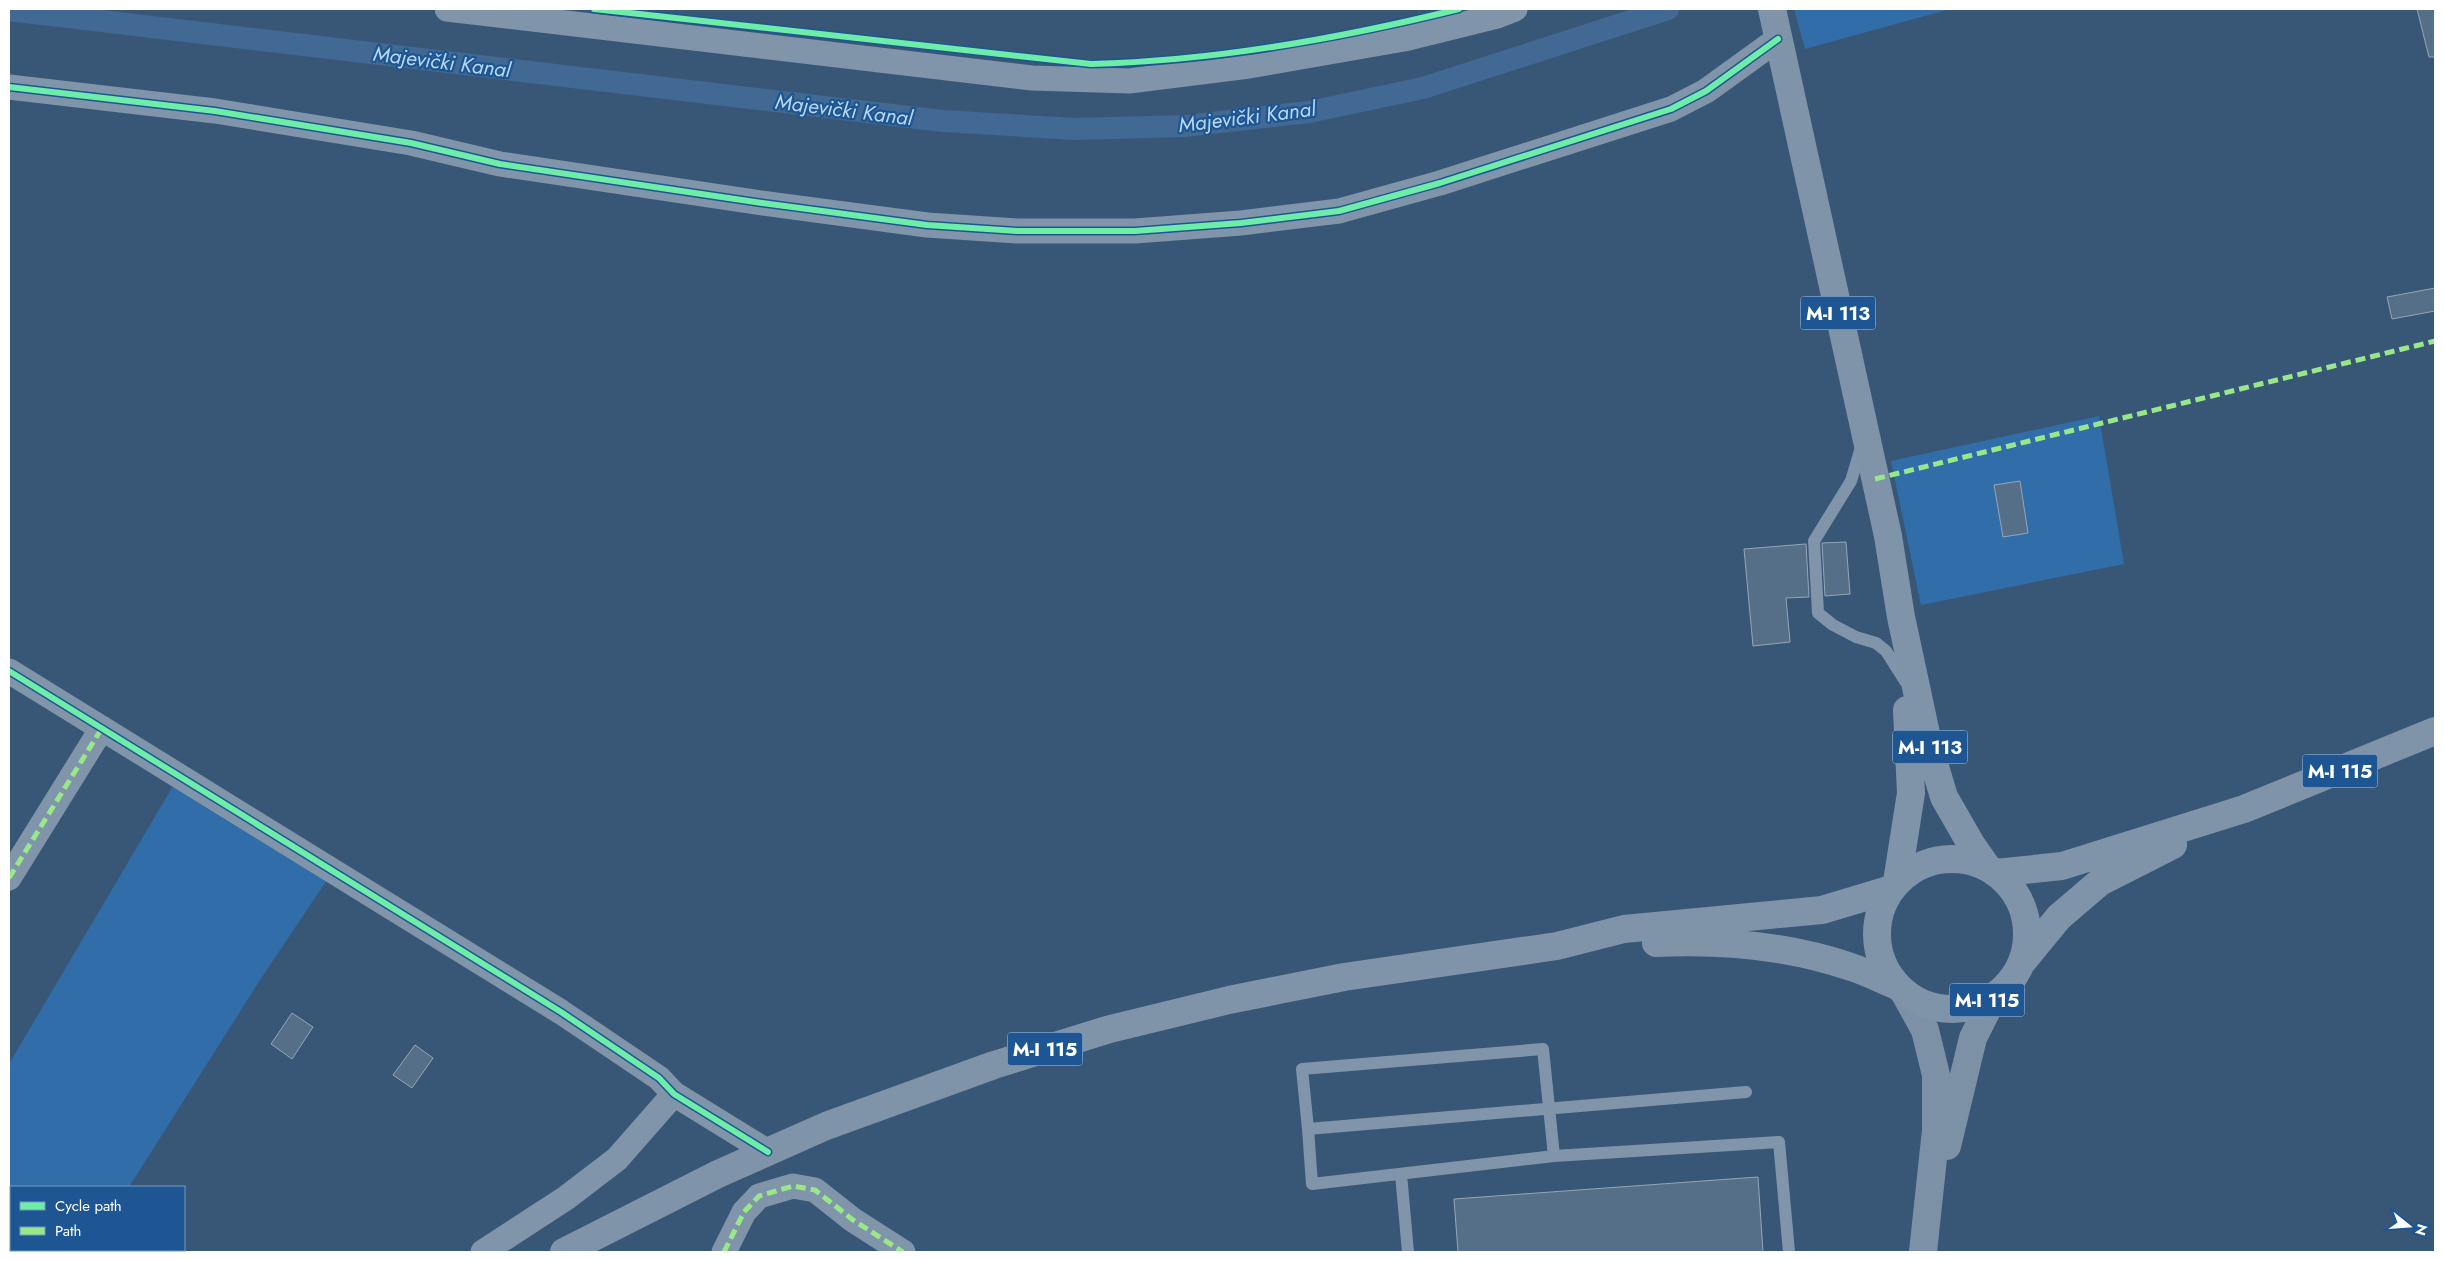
<svg xmlns="http://www.w3.org/2000/svg" width="2444" height="1261" viewBox="0 0 2444 1261" font-family="Jost,sans-serif">
	<style>
		.green { fill: #316da8 }
		.lines { fill: none; stroke-linecap: round; stroke-linejoin: round }
		.canal { stroke: #416993; stroke-width: 22 }
		.building { fill: #566f88; stroke: #94a6b8 }
		.lane { stroke: #8095aa; stroke-width: 12 }
		.street { stroke: #8095aa; stroke-width: 25 }
		.secondary { stroke: #7c91a6; stroke-width: 28 }
		.primary { stroke: #7f93a9; stroke-width: 28 }
		.quiet { stroke: #98e88a; stroke-width: 5; stroke-dasharray: 10 5; stroke-linecap: butt }
		.cycleway-casing { stroke: #1d5692; stroke-width: 9 }
		.cycleway { stroke: #6deda7; stroke-width: 6 }
		.labels { text-anchor: middle; stroke-width: 4.5; stroke-linejoin: round; paint-order: stroke }
		.shield { fill: #1d5692; stroke: #bbccde; stroke-width: 1 }
		.shield-label { font-size: 19px; font-weight: bold; fill: #fff }
		.water-label { font-size: 21px; font-style: italic; fill: #bad8f5; stroke: #1d5692 }
	</style>
	<rect width="100%" height="100%" fill="#385777"/>
	<path class="green" d="M1794,9h156l-145,40z
		M2099,416l25,148 -203,41 -30,-144z
		M173,786l154,94 -67,100 -131,207h-118v63h78l-2,2h-78v-188z"/>
	<g class="lines">
		<path class="canal" d="M9,10l934,111 131,8 111,-3 124,-14 114,-24 245,-79"/>
	</g>
	<path class="building" d="M2417,9h18v48h-6z
		M2435,288v23l-43,8 -5,-22z
		M2020,481l8,52 -25,4 -9,-52z
		M1846,542l4,52 -25,2 -3,-53z
		M1806,544l3,53 -23,1 4,44 -37,4 -9,-97z
		M292,1013l21,14 -21,32 -21,-15z
		M415,1045l18,13 -21,30 -19,-13z
		M1758,1177l5,75h-305l-4,-53z"/>
	<g class="lines">
		<path class="lane" d="M1862,444l-11,37 -37,60 4,72 15,12 23,12 20,6 10,8 19,30
			M1746,1092l-438,37 -6,-60 241,-20 11,107 225,-14 10,110
			M1308,1129l4,55 242,-28
			M1401,1174l7,78"/>
		<path class="street" d="M447,9l585,69 97,3 120,-15 155,-27 93,-23 18,-7
			M9,87l206,24 196,32 89,21 262,39 165,22 90,6h118l106,-8 98,-12 101,-28 231,-74 35,-18 72,-52
			M9,671l552,341 98,66 15,16 94,58
			M9,878l93,-150
			M483,1252l83,-54 51,-39 57,-65
			M724,1252l20,-40 15,-16 34,-10 22,4 38,30 50,32"/>
		<path class="secondary" d="M1904,992l21,38 11,45v55l-13,122
			M1947,1146l26,-108 21,-42"/>
		<path class="primary" d="M1772,9l116,527 13,81 27,126 16,54 27,47 16,23
			M1877 934a75 75 0 1 1 150 0a75 75 0 1 1-150 0Z
			M1996,873l66,-7 182,-57 191,-78
			M1897,882l14,-89 -4,-83
			M1656,943c65,-3 134,3 195,24 16,5 31,13 46,19
			M2022,962l37,-45 41,-35 73,-37
			M564,1252l154,-78 108,-48 168,-61 116,-36 119,-29 115,-23 213,-31 67,-17 198,-19 70,-21"/>
		<path class="quiet" d="M1875,479l560,-138
			M9,878l93,-150
			M724,1252l20,-40 15,-16 34,-10 22,4 38,30 50,32"/>
		<defs>
			<path id="cycleway" d="M594,9l497,55c124,-3 247,-25 368,-55
				M9,87l206,24 196,32 89,21 262,39 165,22 90,6h118l106,-8 98,-12 101,-28 231,-74 35,-18 72,-52
				M9,671l552,341 98,66 15,16 94,58"/>
		</defs>
		<use href="#cycleway" class="cycleway-casing"/>
		<use href="#cycleway" class="cycleway"/>
	</g>
	<g class="labels">
		<g class="shield">
			<rect x="1800.5" y="296.5" width="75" height="33" rx="4"/>
			<rect x="1892.5" y="730.5" width="75" height="33" rx="4"/>
			<rect x="2302.5" y="754.5" width="75" height="33" rx="4"/>
			<rect x="1949.5" y="983.5" width="75" height="33" rx="4"/>
			<rect x="1007.5" y="1032.5" width="75" height="33" rx="4"/>
		</g>
		<g class="shield-label">
			<text x="1838" y="320">M-I 113</text>
			<text x="1930" y="754">M-I 113</text>
			<text x="2340" y="778">M-I 115</text>
			<text x="1987" y="1007">M-I 115</text>
			<text x="1045" y="1056">M-I 115</text>
		</g>
		<g class="water-label">
			<text transform="translate(442 62) rotate(7)" y="7">Majevički Kanal</text>
			<text transform="translate(844 110) rotate(7)" y="7">Majevički Kanal</text>
			<text transform="translate(1247 117) rotate(-7)" y="7">Majevički Kanal</text>
		</g>
	</g>
	<rect width="2444" height="1261" fill="none" stroke="#ffffff" stroke-width="20"/>
	<rect x="10" y="1186" width="175" height="65" fill="#1d5692" stroke="#779abe"/>
	<rect x="20" y="1202" width="25" height="8" fill="#6deda7" stroke="#779abe"/>
	<text x="55" y="1211" font-size="15" fill="#ffffff">Cycle path</text>
	<rect x="20" y="1227" width="25" height="8" fill="#98e88a" stroke="#779abe"/>
	<text x="55" y="1236" font-size="15" fill="#ffffff">Path</text>
	<g transform="translate(2409 1226) rotate(107)" stroke="#1d5692" stroke-width="4" paint-order="stroke">
	<path d="M0-4L9 19L0 12L-9 19Z" fill="#ffffff"/>
	<text y="-8" font-size="14" font-weight="bold" text-anchor="middle" fill="#ffffff">N</text>
	</g>
</svg>
